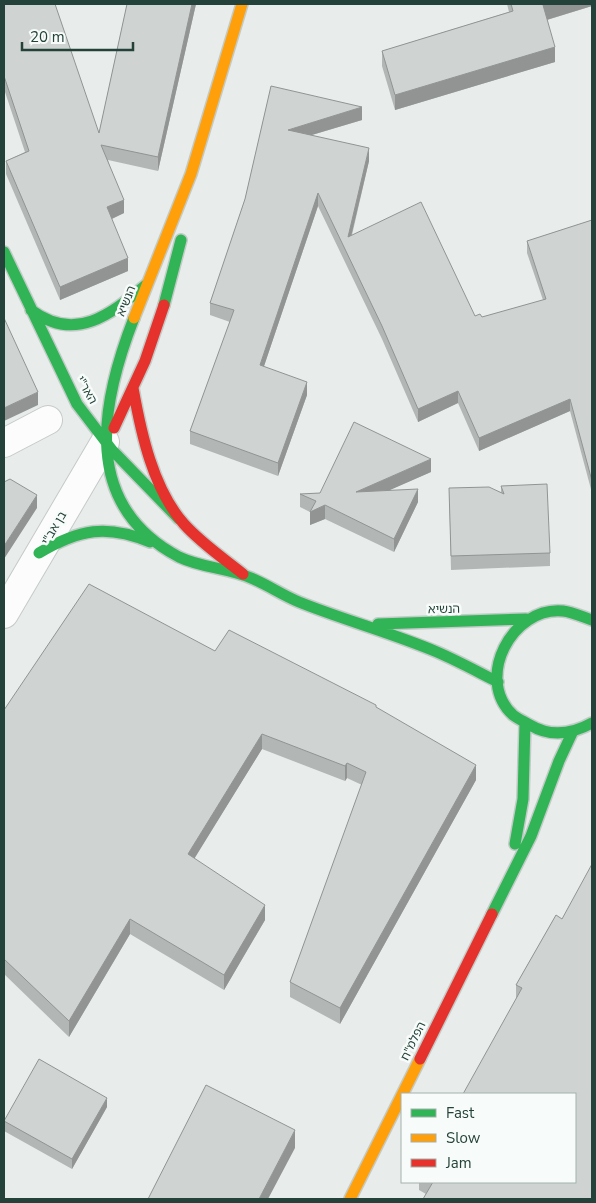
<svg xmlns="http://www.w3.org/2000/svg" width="596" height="1203" viewBox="0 0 596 1203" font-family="'Nunito Sans','Noto Sans Hebrew',sans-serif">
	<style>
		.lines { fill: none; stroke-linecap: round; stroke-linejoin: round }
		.street-casing { stroke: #c5cac8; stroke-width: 30 }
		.fast-casing { stroke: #c3cbc8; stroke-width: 14 }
		.slow-casing { stroke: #c3cbc8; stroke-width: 14 }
		.jam-casing { stroke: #c3cbc8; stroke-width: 14 }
		.street { stroke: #fcfcfc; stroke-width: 28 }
		.fast { stroke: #30b455; stroke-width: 11 }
		.slow { stroke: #ff9f0a; stroke-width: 11 }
		.jam { stroke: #e5322d; stroke-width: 11 }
		.wall { fill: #b2b6b5 }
		.shaded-wall { fill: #919493 }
		.building { fill: #cfd4d2; stroke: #919493 }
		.labels { text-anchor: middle; stroke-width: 5; stroke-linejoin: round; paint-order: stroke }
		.street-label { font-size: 12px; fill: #24423a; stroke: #f7fbf9 }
	</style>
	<rect width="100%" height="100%" fill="#e8edeb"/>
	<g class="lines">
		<defs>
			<path id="street" d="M4,443l44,-23
				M4,614l101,-172"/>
			<path id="fast" d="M4,252l73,152 35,46 67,69
				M164,305l17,-65
				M31,310c44,33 79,5 115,-25
				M134,318c-34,87 -53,187 45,239 23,11 49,11 72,21 17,7 31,17 48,24 45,18 93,31 138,50 21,9 41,20 61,30
				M39,553c40,-24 68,-29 111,-11
				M592,620c-9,-3 -20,-8 -29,-9 -51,-5 -89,68 -50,104 5,4 12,7 17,10 20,12 42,9 62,-2
				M378,624l148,-5
				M515,844l8,-45 2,-76
				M492,914l39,-78 28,-75 14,-30"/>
			<path id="slow" d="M134,318l57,-144 51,-170
				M350,1199l70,-140"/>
			<path id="jam" d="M133,388c8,45 20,101 51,136 17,19 39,34 59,50
				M114,428l31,-67 19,-56
				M420,1059l72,-145"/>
		</defs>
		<use href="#street" class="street-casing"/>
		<use href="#fast" class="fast-casing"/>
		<use href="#slow" class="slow-casing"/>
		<use href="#jam" class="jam-casing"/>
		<use href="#street" class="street"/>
		<use href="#fast" class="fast"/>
		<use href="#slow" class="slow"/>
		<use href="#jam" class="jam"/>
	</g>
	<path class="wall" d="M4,4l95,129 28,-129h69l-38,167 -50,-11 16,53 -12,6 16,52 -68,29 -54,-126v-13l19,-9 -21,-63z
		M507,4h85v2l-45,14 8,42 -160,48 -13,-44v-15l127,-39z
		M271,86l91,34 -50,15 57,26 -17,74 123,81 7,1 61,-17 -16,-47v-12l65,-21v273l-22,-82 -91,40 -21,-48 -40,19 -36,-83 -64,-133 -54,160 43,29 -29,81 -88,-32v-13l40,-109 -20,-7v-12l35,-104z
		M431,472l-42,18 29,12 -24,50 -69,-33 -15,6v-13l-10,-5v-13l20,-1z
		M501,486l49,67v13l-99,4 -2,-82 52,4z
		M215,651l161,56 100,73 -136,244 -50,-27v-15l72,-197 -15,-7 -2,3 -83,-32 -68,109 71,62 -41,70 -94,-56 -61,103 -65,-63v-264z
		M556,915l36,284 -166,-5 -7,-4v-8h156l-59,-183v-14z
		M107,1107l-35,62 -68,-38v-10z"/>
	<path class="shaded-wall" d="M192,4h4l-38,167v-14z
		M548,4h44v2l-49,15v-16z
		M555,47v15l-160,48v-15z
		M362,107v13l-74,22v-12z
		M369,148v13l-21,88v-12z
		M318,193v13l-58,172v-13z
		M124,200v13l-17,8v-14z
		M128,258v13l-68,29v-13z
		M307,382v13l-29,81v-13z
		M458,391v12l-40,19v-13z
		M38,392v13l-34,16v-13z
		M570,399v12l-91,40v-13z
		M431,459v13l-75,33v-13z
		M418,489v13l-24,50v-13z
		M37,495v13l-33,51v-13z
		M325,505v14l-15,6v-13z
		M262,734v15l-74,120v-15z
		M347,763v15l-2,3v-15z
		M476,765v15l-136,244v-16z
		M265,905v15l-41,70v-15z
		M130,919v15l-61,103v-16z
		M107,1098v9l-35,62v-10z
		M295,1130v18l-27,51h-9z"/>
	<path class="building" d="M4,4h51l44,129 28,-129h65l-34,153 -57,-12 23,55 -17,7 21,51 -68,29 -54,-126 23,-10 -25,-75z
		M511,4h37l-5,1 12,42 -160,48 -13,-44 131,-40z
		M271,86l91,21 -74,23 81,18 -21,89 73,-35 54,114 5,-2 2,3 64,-18 -19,-58 65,-21v261l-22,-82 -91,39 -21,-47 -40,18 -36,-83 -64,-133 -58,172 47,17 -29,81 -88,-32 44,-121 -24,-7 35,-104z
		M4,318l34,74 -34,16z
		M354,422l77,37 -75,33 62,-3 -24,50 -69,-34 -15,7 6,-11 -16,-7 20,-1z
		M10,479l27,16 -33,51v-64z
		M547,484l3,69 -99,3 -2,-68 40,-1 15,7 -3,-8z
		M89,584l126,67 14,-21 147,75v2l100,58 -136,243 -50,-26 76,-210 -19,-9 -2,3 -83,-32 -74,120 77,51 -41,70 -94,-56 -61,102 -65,-62v-249z
		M592,864v335h-169l10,-17h-1h143v-88h-112l59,-106 -6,-3 40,-70 6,4z
		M39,1059l68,39 -35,61 -68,-38z
		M206,1085l89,45 -36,69h-111z"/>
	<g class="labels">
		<g class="street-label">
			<text transform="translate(126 301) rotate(-68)" y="4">הנשיא</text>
			<text transform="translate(87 390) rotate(61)" y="4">האר"י</text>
			<text transform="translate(54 528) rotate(-59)" y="4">בן אב"י</text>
			<text transform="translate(444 609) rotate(-1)" y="4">הנשיא</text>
			<text transform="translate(413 1041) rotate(-64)" y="4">הפלמ"ח</text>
		</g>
	</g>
	<rect width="596" height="1203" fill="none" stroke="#24423a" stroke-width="10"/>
	<rect x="401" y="1093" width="175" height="90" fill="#f7fbf9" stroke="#a3b1ad"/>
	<rect x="411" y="1109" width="25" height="8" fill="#30b455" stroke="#a3b1ad"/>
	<text x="446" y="1118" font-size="15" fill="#24423a">Fast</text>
	<rect x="411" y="1134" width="25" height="8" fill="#ff9f0a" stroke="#a3b1ad"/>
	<text x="446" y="1143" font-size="15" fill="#24423a">Slow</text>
	<rect x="411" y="1159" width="25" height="8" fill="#e5322d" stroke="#a3b1ad"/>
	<text x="446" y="1168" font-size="15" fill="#24423a">Jam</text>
	<path d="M22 42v8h111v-8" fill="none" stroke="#24423a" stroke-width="2.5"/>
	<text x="30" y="42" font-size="15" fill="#24423a" stroke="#f7fbf9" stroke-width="4" paint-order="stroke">20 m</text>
</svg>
